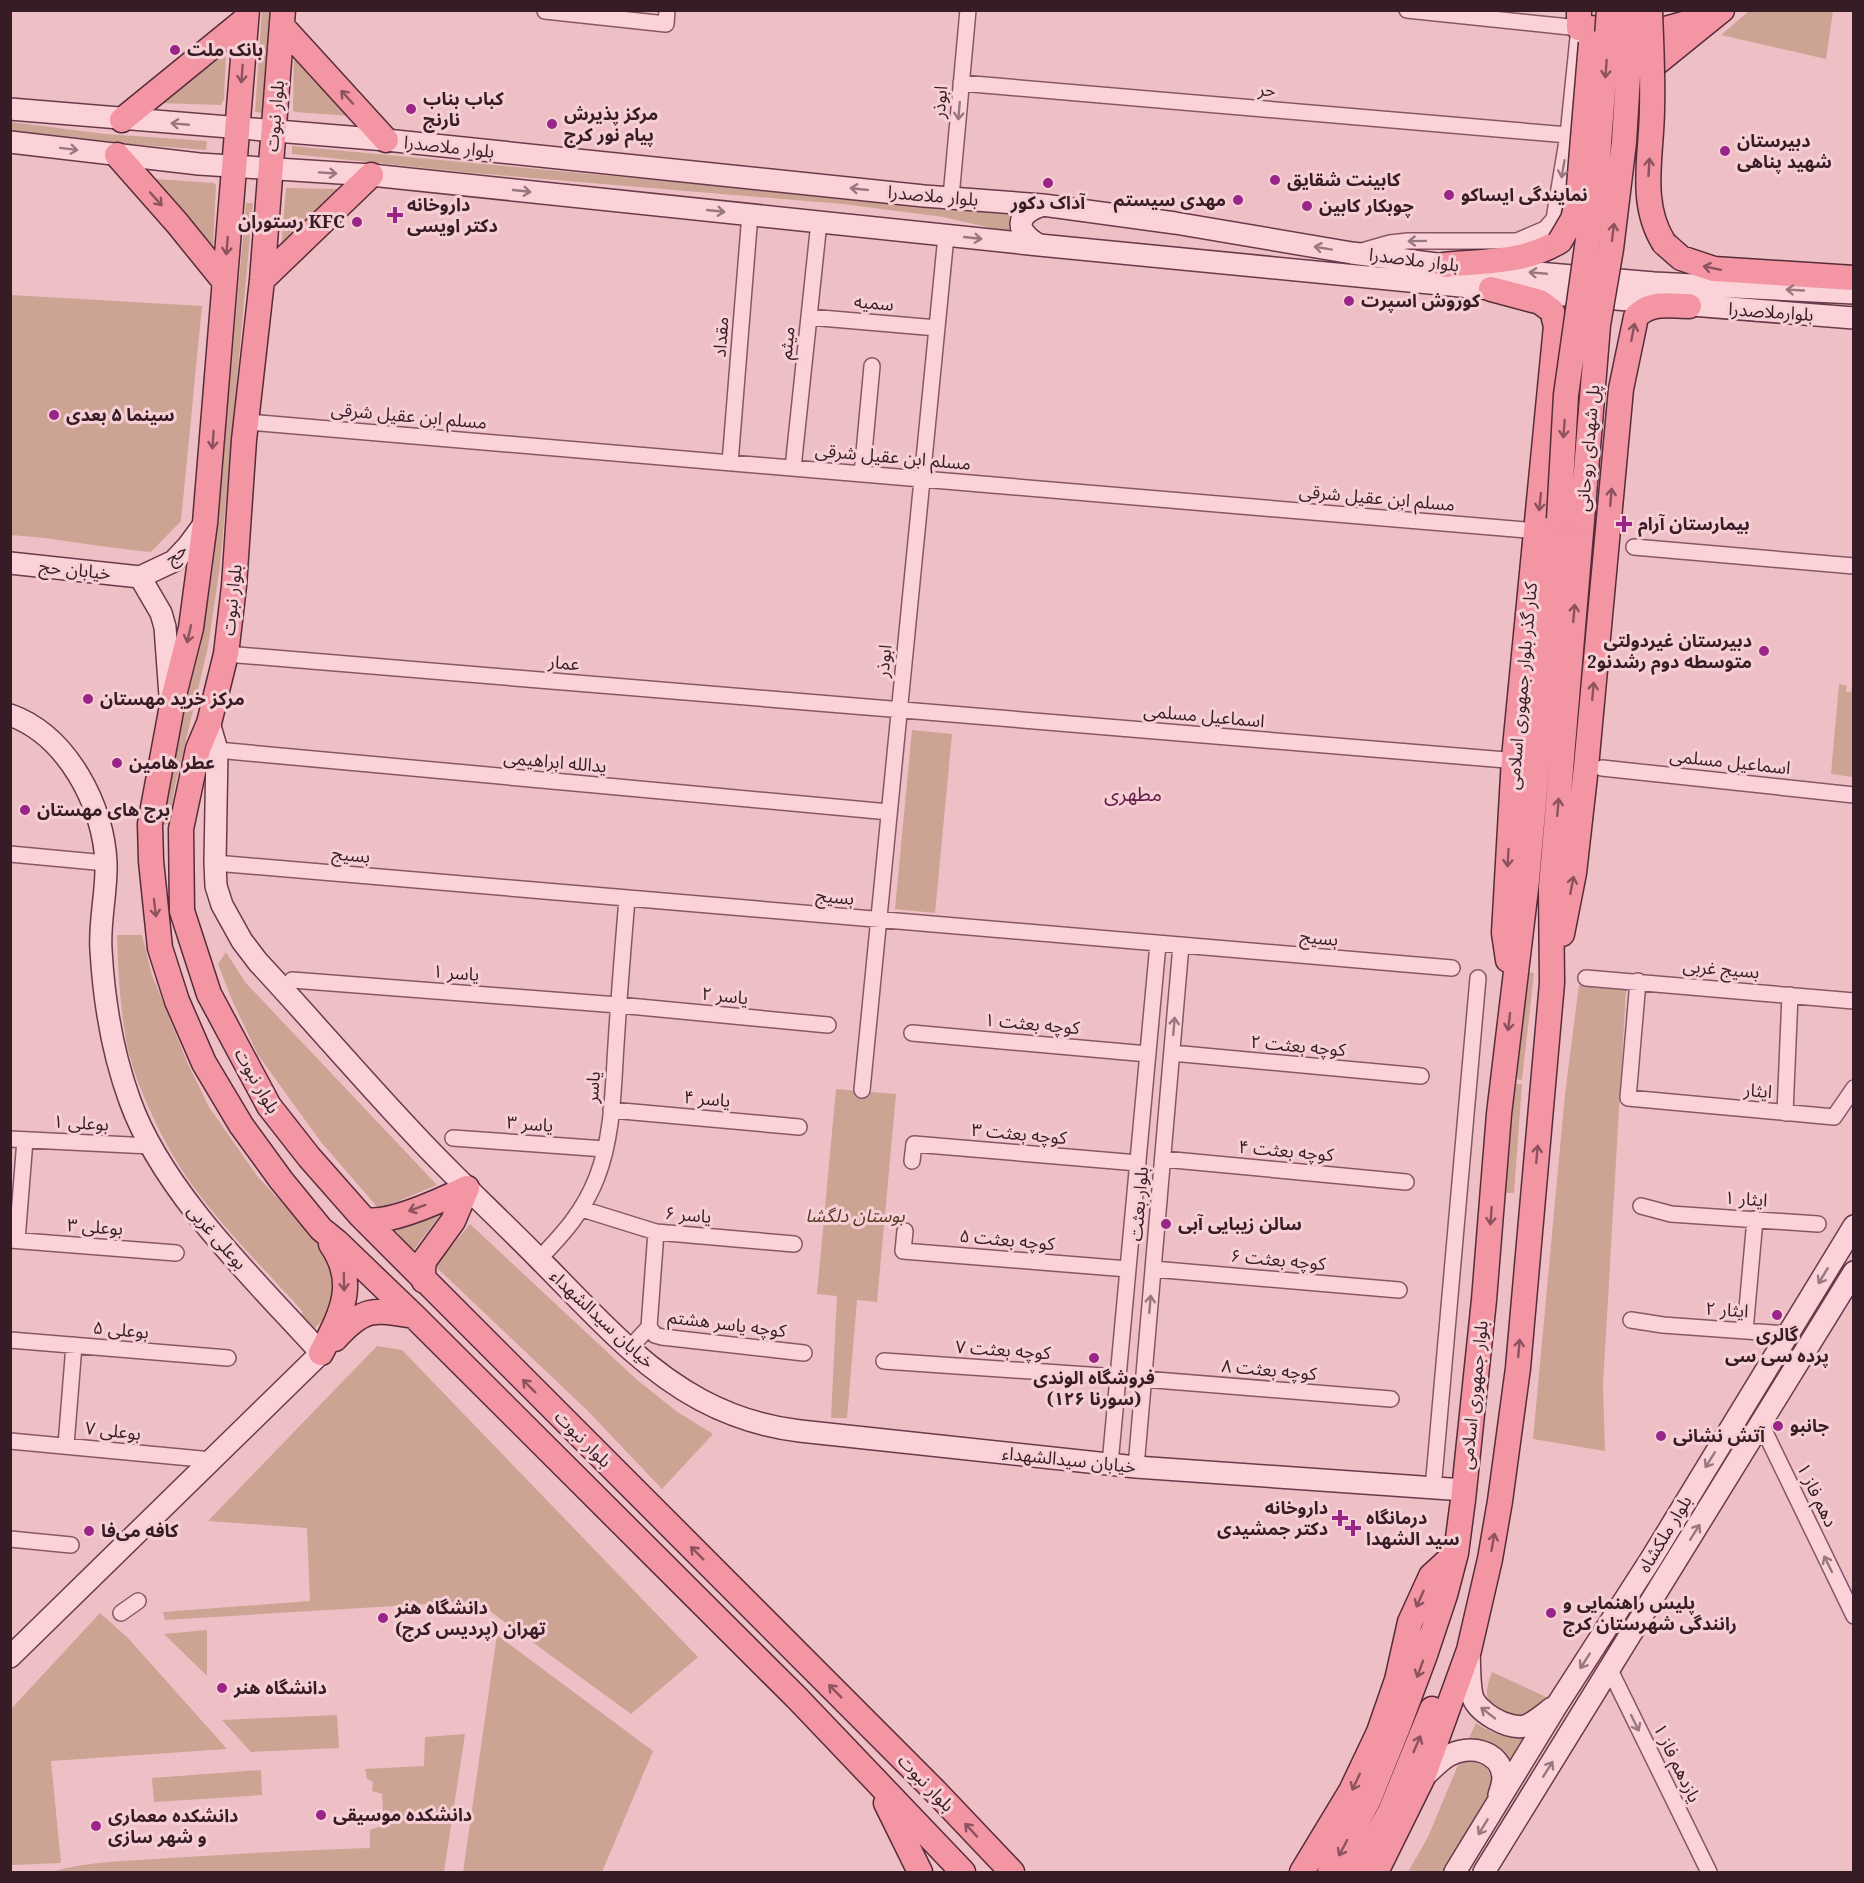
<svg xmlns="http://www.w3.org/2000/svg" width="1864" height="1883" viewBox="0 0 1864 1883" font-family="'Noto Serif','Noto Sans Arabic',serif">
	<style>
		.green { fill: #cda393 }
		.lines { fill: none; stroke-linecap: round; stroke-linejoin: round }
		.street-casing { stroke: #885766; stroke-width: 18 }
		.secondary-casing { stroke: #6a3a4a; stroke-width: 24 }
		.primary-casing { stroke: #562c3b; stroke-width: 27 }
		.street { stroke: #fad2d8; stroke-width: 15 }
		.secondary { stroke: #fad2d8; stroke-width: 21 }
		.primary { stroke: #f495a3; stroke-width: 24 }
		.primary-bridge-casing { stroke: #562c3b; stroke-width: 27; stroke-linecap: butt }
		.primary-bridge { stroke: #f495a3; stroke-width: 24 }
		.oneway { stroke: #8c525e }
		.oneway2 { stroke: #98777f }
		.poi-dot { fill: #992588; stroke: #f6cfd4; stroke-width: 2 }
		.labels { text-anchor: middle; stroke-width: 6; stroke-linejoin: round; paint-order: stroke }
		.poi-label { font-size: 18px; font-weight: bold; fill: #371c26; stroke: #f6cfd4; text-anchor: start }
		.street-label { font-size: 18px; fill: #371c26; stroke: #f6cfd4 }
		.park-label { font-size: 18px; font-style: italic; fill: #543722; stroke: #f6cfd4 }
		.neighbourhood-label { font-size: 20px; fill: #651a4a; stroke: #f6cfd4 }
	</style>
	<rect width="100%" height="100%" fill="#efbfc6"/>
	<path class="green" d="M262,11h8l-6,102 -9,-1z
		M1749,11h84l-7,48 -105,-24z
		M226,54l-2,45 -3,6 -63,-2z
		M294,55l56,61 -55,-4 -2,-2z
		M11,122l94,12 102,7 -1,9 -102,-8 -93,-11z
		M292,146l513,48 209,14 -1,25 -70,-16 -100,-13 -370,-31 -181,-19z
		M155,179l59,4 2,2 -3,65z
		M286,188l54,1 -59,58z
		M246,203h7l-33,363 -12,81 -33,139 -6,37 -4,2 -4,-2 26,-126 14,-52 12,-79z
		M11,295l191,11 -21,215 -30,31c-47,-4 -93,-14 -140,-17z
		M1839,684l8,2 -1,6h5l1,-6h1v91l-22,-3z
		M912,730l40,4 -17,179 -40,-4z
		M117,935h25l10,40 36,89 21,43 49,70 76,82 4,23 -10,33 -16,16 -15,-13 6,-6c-40,-45 -89,-92 -121,-142 -22,-34 -49,-91 -56,-130 -6,-35 -8,-70 -9,-105z
		M226,952l19,30 192,203 -58,24 -58,-67 -63,-87 -26,-55 -14,-36z
		M1525,972l9,1 -12,107 -8,-1z
		M1579,985l47,5 -23,394 2,67 -72,-12 32,-345z
		M1513,1084h9l-8,109h-10z
		M836,1089l60,5 -19,208 -20,-2 -10,118h-16l6,-122 -20,-2z
		M443,1211l-30,40 -19,-22z
		M470,1224l166,155 40,32 37,23 -51,55 -75,-79 -152,-144z
		M377,1346l25,4 296,307 -67,57 -155,-113 -311,19 -2,-8 147,-11 -3,-73 -99,-7z
		M100,1613l28,25 99,111 -176,12 10,102 -50,2v-156z
		M207,1630v46l-43,-42z
		M497,1635l156,116 -51,121h-139z
		M1492,1672l56,26c-2,3 -5,9 -8,12 -15,13 -49,6 -53,-15 -1,-8 3,-16 5,-23z
		M337,1715l2,33 -88,4 -29,-32z
		M1476,1723c16,11 30,15 50,13l-17,27c-10,-17 -22,-21 -42,-21z
		M465,1734l-21,138h-393c37,-11 79,-11 118,-14 67,-4 134,-8 201,-10v-18l14,-5 -2,-31 -10,-3 1,-9 -6,-3 -2,-10 59,-3 1,-29z
		M1464,1761c13,1 27,4 28,20 1,17 -39,74 -50,91h-34l20,-35 30,-72z
		M261,1770l1,25 -108,7 -2,-24z"/>
	<g class="lines">
		<defs>
			<path id="street" d="M545,11l121,13 1,-14
				M961,83l607,52
				M951,197l17,-187
				M1362,251l28,-8 18,-2h109l28,-12 9,-10 14,-84 11,-107 -172,-18
				M809,317l128,11
				M247,422l1290,109
				M730,463l20,-249
				M793,468l26,-246
				M862,474l10,-108
				M1634,547l220,19
				M226,654l1280,106
				M217,750l672,62
				M1602,768l252,27
				M10,854l96,9
				M215,863l1237,105
				M1586,978l268,23
				M292,980l326,25 210,20
				M1638,981l-10,117 206,19 20,-29
				M912,1033l236,21
				M1172,1053l249,23
				M862,1090l84,-854
				M611,1110l188,17
				M1785,1113l5,-118
				M453,1138l152,11
				M10,1139l140,7
				M1163,1159l243,23
				M912,1161l2,-17 224,19
				M1641,1206l30,8 147,10
				M582,1209l74,23 138,12
				M905,1231l-2,20 225,18
				M10,1240l166,13
				M17,1240l8,-100
				M539,1259c25,-26 45,-48 58,-82 16,-41 16,-88 19,-132 3,-49 7,-98 11,-146
				M1153,1269l246,21
				M1631,1320l32,5 124,9
				M649,1327l6,8 7,2 142,16
				M1745,1331l10,-112
				M10,1340l218,18
				M629,1349l20,-22 7,-95
				M884,1361l234,16
				M1143,1379l248,20
				M1761,1424l93,192
				M10,1441l202,19
				M66,1445l8,-100
				M1110,1464l48,-520
				M1136,1467l45,-522
				M1433,1489l45,-511
				M10,1539l61,6
				M121,1613l17,-12
				M1610,1670l99,202"/>
			<path id="secondary" d="M10,109l376,31 538,56 119,9 132,18 177,30 92,12 210,18 200,10
				M10,142l189,22 172,11 668,70 452,44 363,29
				M1039,245c-25,-14 -24,-31 4,-40
				M10,563l130,14
				M140,577l21,36 4,14 5,69
				M140,577l34,-16 14,-15 17,-23
				M10,715c57,20 94,91 96,148 1,29 -7,58 -5,87 3,52 11,102 29,151 33,92 126,180 191,252l-311,304
				M209,723l8,27 -2,113 1,23 6,19 20,36 16,21c53,57 104,117 158,174 40,43 84,83 125,125 50,50 98,106 160,139 32,17 64,27 99,31l336,36 328,23
				M1469,1653c1,13 0,29 3,42 4,17 36,35 53,31 9,-3 19,-12 27,-18
				M1423,1777c8,-6 16,-16 25,-21 20,-12 53,-6 55,21 0,6 -2,12 -4,18
				M1455,1872l102,-167 94,-146 203,-333
				M1484,1872l370,-600"/>
			<path id="primary" d="M247,10l-42,513 -14,105 -17,67 -24,129 1,37 9,87 17,53 27,62 37,62 40,55 40,49 16,13 77,74 384,383 165,173
				M283,10l-21,270 -18,160 -10,146 -8,68 -17,69 -11,26 -17,80 1,82 27,83 60,112 40,51 52,59 575,576 76,80
				M1579,10v18l86,1 40,-11
				M282,26l104,114
				M1638,78l84,-68
				M122,120l124,-101
				M117,155l60,68 47,58
				M1664,243l17,15 33,11 140,9
				M1444,265c39,-4 81,-2 116,-24
				M262,280l109,-105
				M1491,289l49,13 12,9 4,15 -42,432 -10,175 4,27
				M1562,934l12,-61 12,-106 35,-378 15,-72c14,-16 33,-11 53,-11
				M366,1220c24,4 78,-21 101,-32
				M424,1281l-1,-11 1,-9 29,-40 14,-33
				M335,1339c29,-32 38,-30 79,-23
				M321,1353c19,-37 38,-69 10,-109
				M886,1803l34,69
				M1302,1872l49,-81 28,-59 18,-52 13,-58 21,-46 25,-23
				M1330,1872l39,-73 29,-72 27,-72 20,-60 11,-42 7,-53 21,-200 15,-186 28,-234 32,-361
				M1356,1872l34,-60 42,-103
				M1376,1872l47,-95 46,-127 21,-91 10,-58 18,-133 34,-385 -1,-96 31,-367"/>
		</defs>
		<use href="#street" class="street-casing"/>
		<use href="#secondary" class="secondary-casing"/>
		<use href="#primary" class="primary-casing"/>
		<use href="#street" class="street"/>
		<use href="#secondary" class="secondary"/>
		<use href="#primary" class="primary"/>
		<defs>
			<path id="primary-bridge" d="M1650,10c1,33 3,65 2,98 0,46 -14,94 12,135
				M1560,241l13,-22 5,-21 13,-155
				M1559,519l7,-124 30,-212 13,-173
				M1582,520l16,-195 13,-76 13,-107 8,-132"/>
		</defs>
		<use href="#primary-bridge" class="primary-bridge-casing"/>
		<use href="#primary-bridge" class="primary-bridge"/>
	</g>
	<defs><path id="oneway-shaft" d="M-6 0H5M1.5-3L5.5 0L1.5 3" fill="none" stroke-width="1.6" stroke-linecap="round" stroke-linejoin="round" transform="scale(1.5)"/></defs>
	<g class="oneway">
		<use href="#oneway-shaft" transform="translate(1606 69) rotate(94)"/>
		<use href="#oneway-shaft" transform="translate(242 74) rotate(94)"/>
		<use href="#oneway-shaft" transform="translate(347 97) rotate(-132)"/>
		<use href="#oneway-shaft" transform="translate(1649 167) rotate(-87)"/>
		<use href="#oneway-shaft" transform="translate(156 199) rotate(48)"/>
		<use href="#oneway-shaft" transform="translate(1613 232) rotate(-83)"/>
		<use href="#oneway-shaft" transform="translate(227 246) rotate(95)"/>
		<use href="#oneway-shaft" transform="translate(1712 268) rotate(-168)"/>
		<use href="#oneway-shaft" transform="translate(1633 332) rotate(-79)"/>
		<use href="#oneway-shaft" transform="translate(1564 429) rotate(94)"/>
		<use href="#oneway-shaft" transform="translate(213 440) rotate(94)"/>
		<use href="#oneway-shaft" transform="translate(1611 497) rotate(-85)"/>
		<use href="#oneway-shaft" transform="translate(1540 502) rotate(96)"/>
		<use href="#oneway-shaft" transform="translate(1574 613) rotate(-85)"/>
		<use href="#oneway-shaft" transform="translate(189 634) rotate(103)"/>
		<use href="#oneway-shaft" transform="translate(1593 691) rotate(-85)"/>
		<use href="#oneway-shaft" transform="translate(1558 807) rotate(-85)"/>
		<use href="#oneway-shaft" transform="translate(1508 858) rotate(93)"/>
		<use href="#oneway-shaft" transform="translate(1572 885) rotate(-79)"/>
		<use href="#oneway-shaft" transform="translate(155 908) rotate(83)"/>
		<use href="#oneway-shaft" transform="translate(1509 1022) rotate(97)"/>
		<use href="#oneway-shaft" transform="translate(1537 1154) rotate(-85)"/>
		<use href="#oneway-shaft" transform="translate(417 1208) rotate(160)"/>
		<use href="#oneway-shaft" transform="translate(1491 1216) rotate(94)"/>
		<use href="#oneway-shaft" transform="translate(344 1282) rotate(89)"/>
		<use href="#oneway-shaft" transform="translate(1519 1348) rotate(-85)"/>
		<use href="#oneway-shaft" transform="translate(529 1386) rotate(-135)"/>
		<use href="#oneway-shaft" transform="translate(1493 1542) rotate(-80)"/>
		<use href="#oneway-shaft" transform="translate(697 1553) rotate(-135)"/>
		<use href="#oneway-shaft" transform="translate(1420 1599) rotate(114)"/>
		<use href="#oneway-shaft" transform="translate(1420 1669) rotate(110)"/>
		<use href="#oneway-shaft" transform="translate(835 1691) rotate(-135)"/>
		<use href="#oneway-shaft" transform="translate(1417 1744) rotate(-67)"/>
		<use href="#oneway-shaft" transform="translate(1356 1782) rotate(115)"/>
		<use href="#oneway-shaft" transform="translate(971 1830) rotate(-133)"/>
		<use href="#oneway-shaft" transform="translate(1343 1848) rotate(118)"/>
	</g>
	<g class="oneway2">
		<use href="#oneway-shaft" transform="translate(959 111) rotate(95)"/>
		<use href="#oneway-shaft" transform="translate(180 124) rotate(-175)"/>
		<use href="#oneway-shaft" transform="translate(69 149) rotate(7)"/>
		<use href="#oneway-shaft" transform="translate(1563 169) rotate(100)"/>
		<use href="#oneway-shaft" transform="translate(328 173) rotate(4)"/>
		<use href="#oneway-shaft" transform="translate(859 189) rotate(-174)"/>
		<use href="#oneway-shaft" transform="translate(522 191) rotate(6)"/>
		<use href="#oneway-shaft" transform="translate(716 211) rotate(6)"/>
		<use href="#oneway-shaft" transform="translate(973 238) rotate(6)"/>
		<use href="#oneway-shaft" transform="translate(1417 241) rotate(179)"/>
		<use href="#oneway-shaft" transform="translate(1323 248) rotate(-170)"/>
		<use href="#oneway-shaft" transform="translate(1538 273) rotate(-175)"/>
		<use href="#oneway-shaft" transform="translate(1795 290) rotate(-177)"/>
		<use href="#oneway-shaft" transform="translate(1174 1026) rotate(-85)"/>
		<use href="#oneway-shaft" transform="translate(1823 1276) rotate(121)"/>
		<use href="#oneway-shaft" transform="translate(1150 1304) rotate(-85)"/>
		<use href="#oneway-shaft" transform="translate(1710 1460) rotate(122)"/>
		<use href="#oneway-shaft" transform="translate(1695 1532) rotate(-58)"/>
		<use href="#oneway-shaft" transform="translate(1828 1564) rotate(-116)"/>
		<use href="#oneway-shaft" transform="translate(1585 1661) rotate(123)"/>
		<use href="#oneway-shaft" transform="translate(1488 1713) rotate(-142)"/>
		<use href="#oneway-shaft" transform="translate(1635 1723) rotate(64)"/>
		<use href="#oneway-shaft" transform="translate(1548 1769) rotate(-58)"/>
		<use href="#oneway-shaft" transform="translate(1483 1827) rotate(121)"/>
	</g>
	<g class="poi-dot">
		<circle cx="175" cy="50" r="6"/>
		<circle cx="411" cy="109" r="6"/>
		<circle cx="552" cy="124" r="6"/>
		<circle cx="1725" cy="151" r="6"/>
		<circle cx="1275" cy="180" r="6"/>
		<circle cx="1048" cy="183" r="6"/>
		<circle cx="1449" cy="195" r="6"/>
		<circle cx="1238" cy="200" r="6"/>
		<circle cx="1307" cy="206" r="6"/>
		<path d="M392 206h6v6h6v6h-6v6h-6v-6h-6v-6h6z"/>
		<circle cx="357" cy="222" r="6"/>
		<circle cx="1349" cy="301" r="6"/>
		<circle cx="54" cy="415" r="6"/>
		<path d="M1621 515h6v6h6v6h-6v6h-6v-6h-6v-6h6z"/>
		<circle cx="1764" cy="651" r="6"/>
		<circle cx="88" cy="699" r="6"/>
		<circle cx="117" cy="763" r="6"/>
		<circle cx="25" cy="810" r="6"/>
		<circle cx="1166" cy="1224" r="6"/>
		<circle cx="1777" cy="1315" r="6"/>
		<circle cx="1094" cy="1358" r="6"/>
		<circle cx="1778" cy="1426" r="6"/>
		<circle cx="1661" cy="1436" r="6"/>
		<path d="M1337 1509h6v6h6v6h-6v6h-6v-6h-6v-6h6z"/>
		<path d="M1350 1519h6v6h6v6h-6v6h-6v-6h-6v-6h6z"/>
		<circle cx="89" cy="1531" r="6"/>
		<circle cx="1551" cy="1613" r="6"/>
		<circle cx="383" cy="1618" r="6"/>
		<circle cx="222" cy="1688" r="6"/>
		<circle cx="321" cy="1815" r="6"/>
		<circle cx="96" cy="1826" r="6"/>
	</g>
	<g class="labels">
		<g class="poi-label">
			<text x="187" y="56">بانک ملت</text>
			<text x="423" y="105">کباب بناب<tspan x="423" dy="21">نارنج</tspan></text>
			<text x="564" y="120">مرکز پذیرش<tspan x="564" dy="21">پیام نور کرج</tspan></text>
			<text x="1737" y="147">دبیرستان<tspan x="1737" dy="21">شهید پناهی</tspan></text>
			<text x="1287" y="186">کابینت شقایق</text>
			<text x="1461" y="201">نمایندگی ایساکو</text>
			<text x="1226" y="206" text-anchor="end">مهدی سیستم</text>
			<text x="1048" y="209" text-anchor="middle">آداک دکور</text>
			<text x="407" y="211">داروخانه<tspan x="407" dy="21">دکتر اویسی</tspan></text>
			<text x="1319" y="212">چوبکار کابین</text>
			<text x="345" y="228" text-anchor="end">رستوران KFC</text>
			<text x="1361" y="307">کوروش اسپرت</text>
			<text x="66" y="421">سینما ۵ بعدی</text>
			<text x="1638" y="530">بیمارستان آرام</text>
			<text x="1752" y="647" text-anchor="end">دبیرستان غیردولتی<tspan x="1752" dy="21">متوسطه دوم رشدنو2</tspan></text>
			<text x="100" y="705">مرکز خرید مهستان</text>
			<text x="129" y="769">عطر هامین</text>
			<text x="37" y="816">برج های مهستان</text>
			<text x="1178" y="1230">سالن زیبایی آبی</text>
			<text x="1777" y="1341" text-anchor="middle">گالری<tspan x="1777" dy="21">پرده سی سی</tspan></text>
			<text x="1094" y="1384" text-anchor="middle">فروشگاه الوندی<tspan x="1094" dy="21">(سورنا ۱۲۶)</tspan></text>
			<text x="1790" y="1432">جانبو</text>
			<text x="1673" y="1442">آتش نشانی</text>
			<text x="1328" y="1514" text-anchor="end">داروخانه<tspan x="1328" dy="21">دکتر جمشیدی</tspan></text>
			<text x="1366" y="1524">درمانگاه<tspan x="1366" dy="21">سید الشهدا</tspan></text>
			<text x="101" y="1537">کافه می‌فا</text>
			<text x="1563" y="1609">پلیس راهنمایی و<tspan x="1563" dy="21">رانندگی شهرستان کرج</tspan></text>
			<text x="395" y="1614">دانشگاه هنر<tspan x="395" dy="21">تهران (پردیس کرج)</tspan></text>
			<text x="234" y="1694">دانشگاه هنر</text>
			<text x="333" y="1821">دانشکده موسیقی</text>
			<text x="108" y="1822">دانشکده معماری<tspan x="108" dy="21">و شهر سازی</tspan></text>
		</g>
		<g class="street-label">
			<text transform="translate(1267 90) rotate(5)" y="6">حر</text>
			<text transform="translate(940 102) rotate(-85)" y="6">ابوذر</text>
			<text transform="translate(275 116) rotate(-85)" y="6">بلوار نبوت</text>
			<text transform="translate(449 147) rotate(6)" y="6">بلوار ملاصدرا</text>
			<text transform="translate(933 196) rotate(5)" y="6">بلوار ملاصدرا</text>
			<text transform="translate(1414 260) rotate(7)" y="6">بلوار ملاصدرا</text>
			<text transform="translate(874 303) rotate(5)" y="6">سمیه</text>
			<text transform="translate(1771 312) rotate(4)" y="6">بلوارملاصدرا</text>
			<text transform="translate(721 337) rotate(-86)" y="6">مقداد</text>
			<text transform="translate(787 343) rotate(-84)" y="6">میثم</text>
			<text transform="translate(409 416) rotate(5)" y="6">مسلم ابن عقیل شرقی</text>
			<text transform="translate(1588 448) rotate(-85)" y="6">پل شهدای روحانی</text>
			<text transform="translate(893 457) rotate(5)" y="6">مسلم ابن عقیل شرقی</text>
			<text transform="translate(1377 498) rotate(5)" y="6">مسلم ابن عقیل شرقی</text>
			<text transform="translate(176 554) rotate(-40)" y="6">حج</text>
			<text transform="translate(75 570) rotate(6)" y="6">خیابان حج</text>
			<text transform="translate(232 600) rotate(-84)" y="6">بلوار نبوت</text>
			<text transform="translate(884 661) rotate(-84)" y="6">ابوذر</text>
			<text transform="translate(564 663) rotate(5)" y="6">عمار</text>
			<text transform="translate(1522 686) rotate(-85)" y="6">کنار گذر بلوار جمهوری اسلامی</text>
			<text transform="translate(1204 716) rotate(5)" y="6">اسماعیل مسلمی</text>
			<text transform="translate(555 762) rotate(5)" y="6">یدالله ابراهیمی</text>
			<text transform="translate(1730 762) rotate(6)" y="6">اسماعیل مسلمی</text>
			<text transform="translate(351 855) rotate(5)" y="6">بسیج</text>
			<text transform="translate(835 897) rotate(5)" y="6">بسیج</text>
			<text transform="translate(1319 938) rotate(5)" y="6">بسیج</text>
			<text transform="translate(1721 969) rotate(5)" y="6">بسیج غربی</text>
			<text transform="translate(456 973) rotate(4)" y="6">یاسر ۱</text>
			<text transform="translate(725 996) rotate(6)" y="6">یاسر ۲</text>
			<text transform="translate(1032 1024) rotate(5)" y="6">کوچه بعثت ۱</text>
			<text transform="translate(1298 1046) rotate(5)" y="6">کوچه بعثت ۲</text>
			<text transform="translate(257 1081) rotate(60)" y="6">بلوار نبوت</text>
			<text transform="translate(593 1087) rotate(-86)" y="6">یاسر</text>
			<text transform="translate(1758 1091) rotate(5)" y="6">ایثار</text>
			<text transform="translate(707 1099) rotate(5)" y="6">یاسر ۴</text>
			<text transform="translate(81 1123) rotate(3)" y="6">بوعلی ۱</text>
			<text transform="translate(530 1124) rotate(4)" y="6">یاسر ۳</text>
			<text transform="translate(1019 1134) rotate(5)" y="6">کوچه بعثت ۳</text>
			<text transform="translate(1286 1151) rotate(5)" y="6">کوچه بعثت ۴</text>
			<text transform="translate(1746 1199) rotate(4)" y="6">ایثار ۱</text>
			<text transform="translate(1139 1204) rotate(-85)" y="6">بلوار بعثت</text>
			<text transform="translate(688 1215) rotate(5)" y="6">یاسر ۶</text>
			<text transform="translate(95 1227) rotate(4)" y="6">بوعلی ۳</text>
			<text transform="translate(217 1237) rotate(49)" y="6">بوعلی غربی</text>
			<text transform="translate(1007 1240) rotate(5)" y="6">کوچه بعثت ۵</text>
			<text transform="translate(1278 1260) rotate(5)" y="6">کوچه بعثت ۶</text>
			<text transform="translate(1727 1310) rotate(4)" y="6">ایثار ۲</text>
			<text transform="translate(602 1319) rotate(43)" y="6">خیابان سیدالشهداء</text>
			<text transform="translate(727 1324) rotate(7)" y="6">کوچه یاسر هشتم</text>
			<text transform="translate(121 1330) rotate(5)" y="6">بوعلی ۵</text>
			<text transform="translate(1003 1350) rotate(4)" y="6">کوچه بعثت ۷</text>
			<text transform="translate(1269 1370) rotate(5)" y="6">کوچه بعثت ۸</text>
			<text transform="translate(1474 1395) rotate(-84)" y="6">بلوار جمهوری اسلامی</text>
			<text transform="translate(113 1431) rotate(6)" y="6">بوعلی ۷</text>
			<text transform="translate(583 1439) rotate(45)" y="6">بلوار نبوت</text>
			<text transform="translate(1069 1460) rotate(6)" y="6">خیابان سیدالشهداء</text>
			<text transform="translate(1817 1495) rotate(64)" y="6">دهم فاز ۱</text>
			<text transform="translate(1665 1534) rotate(-59)" y="6">بلوار ملکشاه</text>
			<text transform="translate(1677 1763) rotate(64)" y="6">یازدهم فاز ۱</text>
			<text transform="translate(926 1783) rotate(46)" y="6">بلوار نبوت</text>
		</g>
		<g class="park-label">
			<text x="855" y="1222">بوستان دلگشا</text>
		</g>
		<g class="neighbourhood-label">
			<text x="1133" y="801">مطهری</text>
		</g>
	</g>
	<rect width="1864" height="1883" fill="none" stroke="#371c26" stroke-width="24"/>
</svg>
